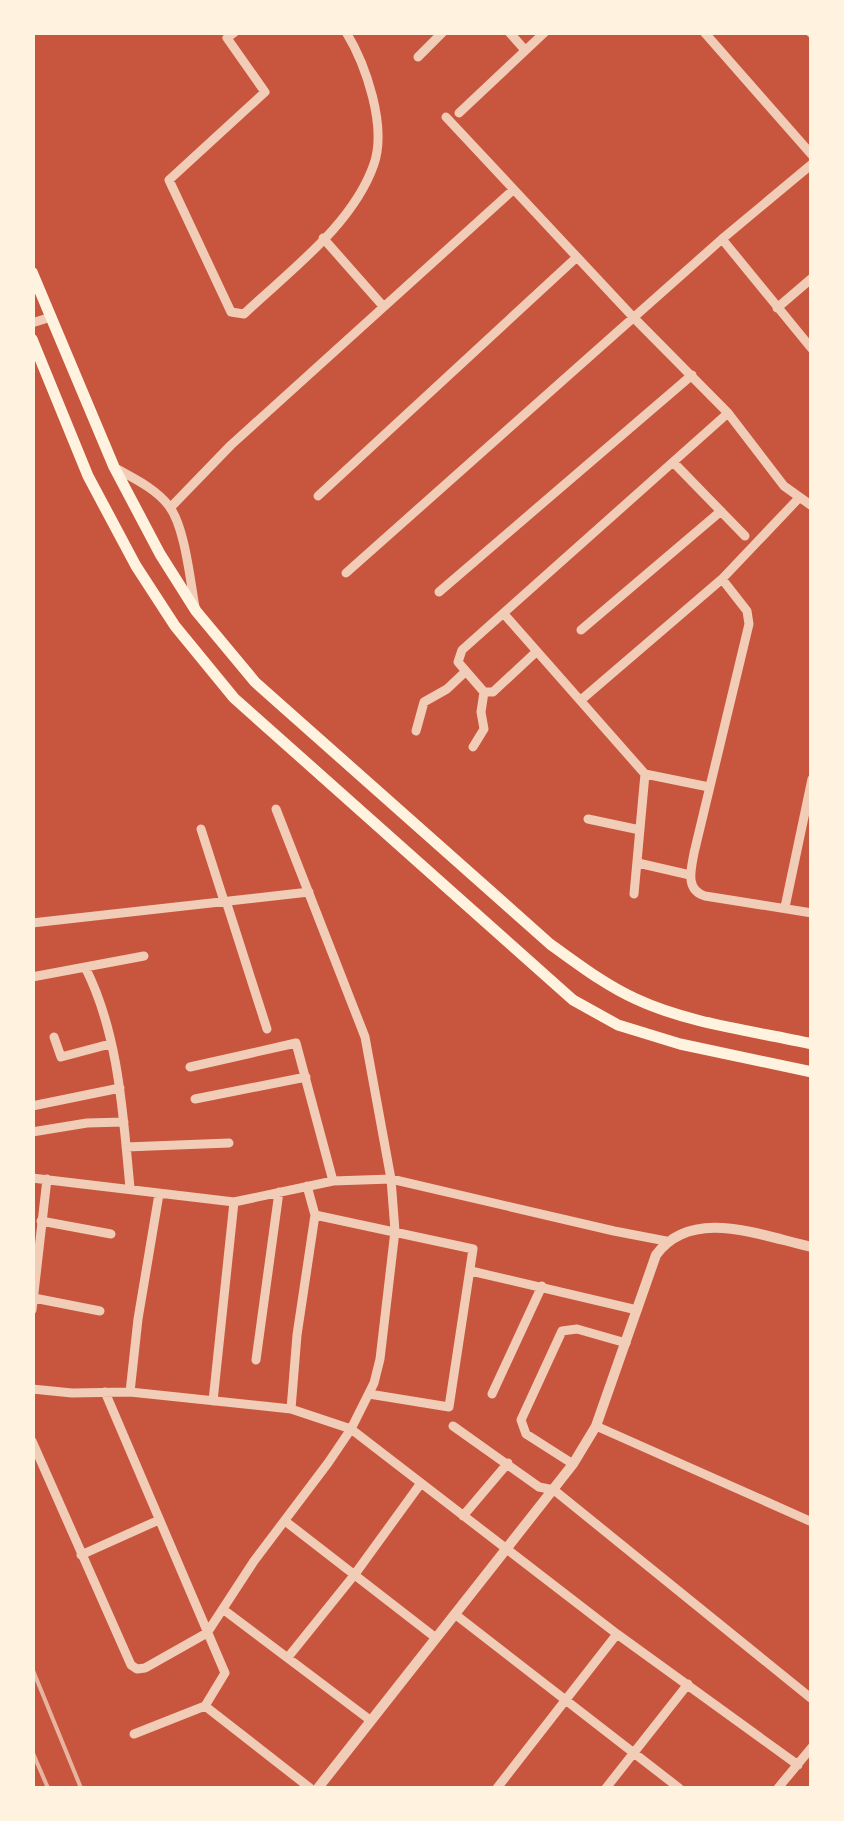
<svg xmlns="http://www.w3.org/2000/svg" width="844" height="1821" viewBox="0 0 844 1821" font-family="'Titillium Web',sans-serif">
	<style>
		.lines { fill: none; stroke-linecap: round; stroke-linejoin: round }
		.minor { stroke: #f1ccb7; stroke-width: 9 }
		.tertiary { stroke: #f1ccb7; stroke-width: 10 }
		.secondary { stroke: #fff3e0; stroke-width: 11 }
		.rail { stroke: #e9b49f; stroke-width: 4 }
	</style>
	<rect width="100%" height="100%" fill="#c8553d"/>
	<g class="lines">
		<path class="minor" d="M235,32l-8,6 38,54 -96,88 62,132 13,2c45,-43 109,-89 130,-150 13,-38 -8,-99 -28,-132
			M509,32l16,18
			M704,32l108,123
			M810,32l2,2
			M418,57l25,-25
			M459,113l86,-81
			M446,117l188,201 94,95 56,73 28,20
			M323,238l60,68
			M722,239l90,110
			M777,308l35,-30
			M32,323l19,-6
			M674,463l71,73
			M117,469c18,10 39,20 52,37 16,21 21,74 26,101
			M318,496l259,-239
			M171,507l60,-62 282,-255
			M346,573l376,-334 90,-75
			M722,579l25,32 2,13 -55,229c-3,17 -9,37 11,43l107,17
			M439,592l253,-217
			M504,614l141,160 64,13
			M581,630l140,-119
			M536,652l-43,40h-9l-26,-30 4,-12 266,-237
			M581,700l141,-121 76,-80
			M416,731l8,-29 23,-13 18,-17
			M473,747l11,-18 -3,-17 3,-20
			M588,819l52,11
			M201,829l23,72
			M638,863l52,12
			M634,894l11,-120
			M226,901l41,128
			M785,907l27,-128
			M32,923l277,-31
			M85,967c34,67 38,148 45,221
			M32,977l112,-21
			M54,1037l7,20 49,-13
			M190,1067l106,-24 37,138
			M195,1099l111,-22
			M32,1106l88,-18
			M32,1132l55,-9 37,-1
			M126,1147l103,-4
			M32,1178l202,24 99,-21 58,-2 223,52 52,10
			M315,1215l158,34 -24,158 -80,-13
			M41,1221l70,13
			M471,1271l166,39
			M34,1298l66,13
			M32,1310l15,-131
			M256,1360l23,-168
			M32,1389l40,4 58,-1 161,17 60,20 266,205 181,131
			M105,1392l120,281 -20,33 -71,28
			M130,1392l8,-73 21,-125
			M492,1394l50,-108
			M213,1401l21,-199
			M291,1409l6,-74 18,-120 -8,-29
			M453,1426l86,61 15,3 258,209
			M596,1426l216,96
			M32,1441l99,224 6,4 8,-1 62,-35 47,-72 74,-98 23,-34 23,-46 6,-24 15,-128 -4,-52 -26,-142 -89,-228
			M573,1464l-47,-30 -5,-14 41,-89 15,-2 49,14
			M463,1516l45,-53
			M285,1521l151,117
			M81,1555l78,-35
			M224,1610l146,110
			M456,1615l223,173
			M289,1656l66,-82 66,-91
			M205,1706l105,82
			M497,1788l120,-154
			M606,1788l82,-104
			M778,1788l34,-41"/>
		<path class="tertiary" d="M318,1788l255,-324 23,-38 60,-171c36,-49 105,-19 156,-8"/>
		<path class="secondary" d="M32,272l82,195 46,87 36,57 59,71 295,262c28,20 55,41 86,55 54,25 118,32 176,45
			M32,339l56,137 48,90 39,60 59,72 339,302 45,25 62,19 132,28"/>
		<path class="rail" d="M32,1668l49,120
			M32,1751l16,37"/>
	</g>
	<rect width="844" height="1821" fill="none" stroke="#fff3e0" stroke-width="70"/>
</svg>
